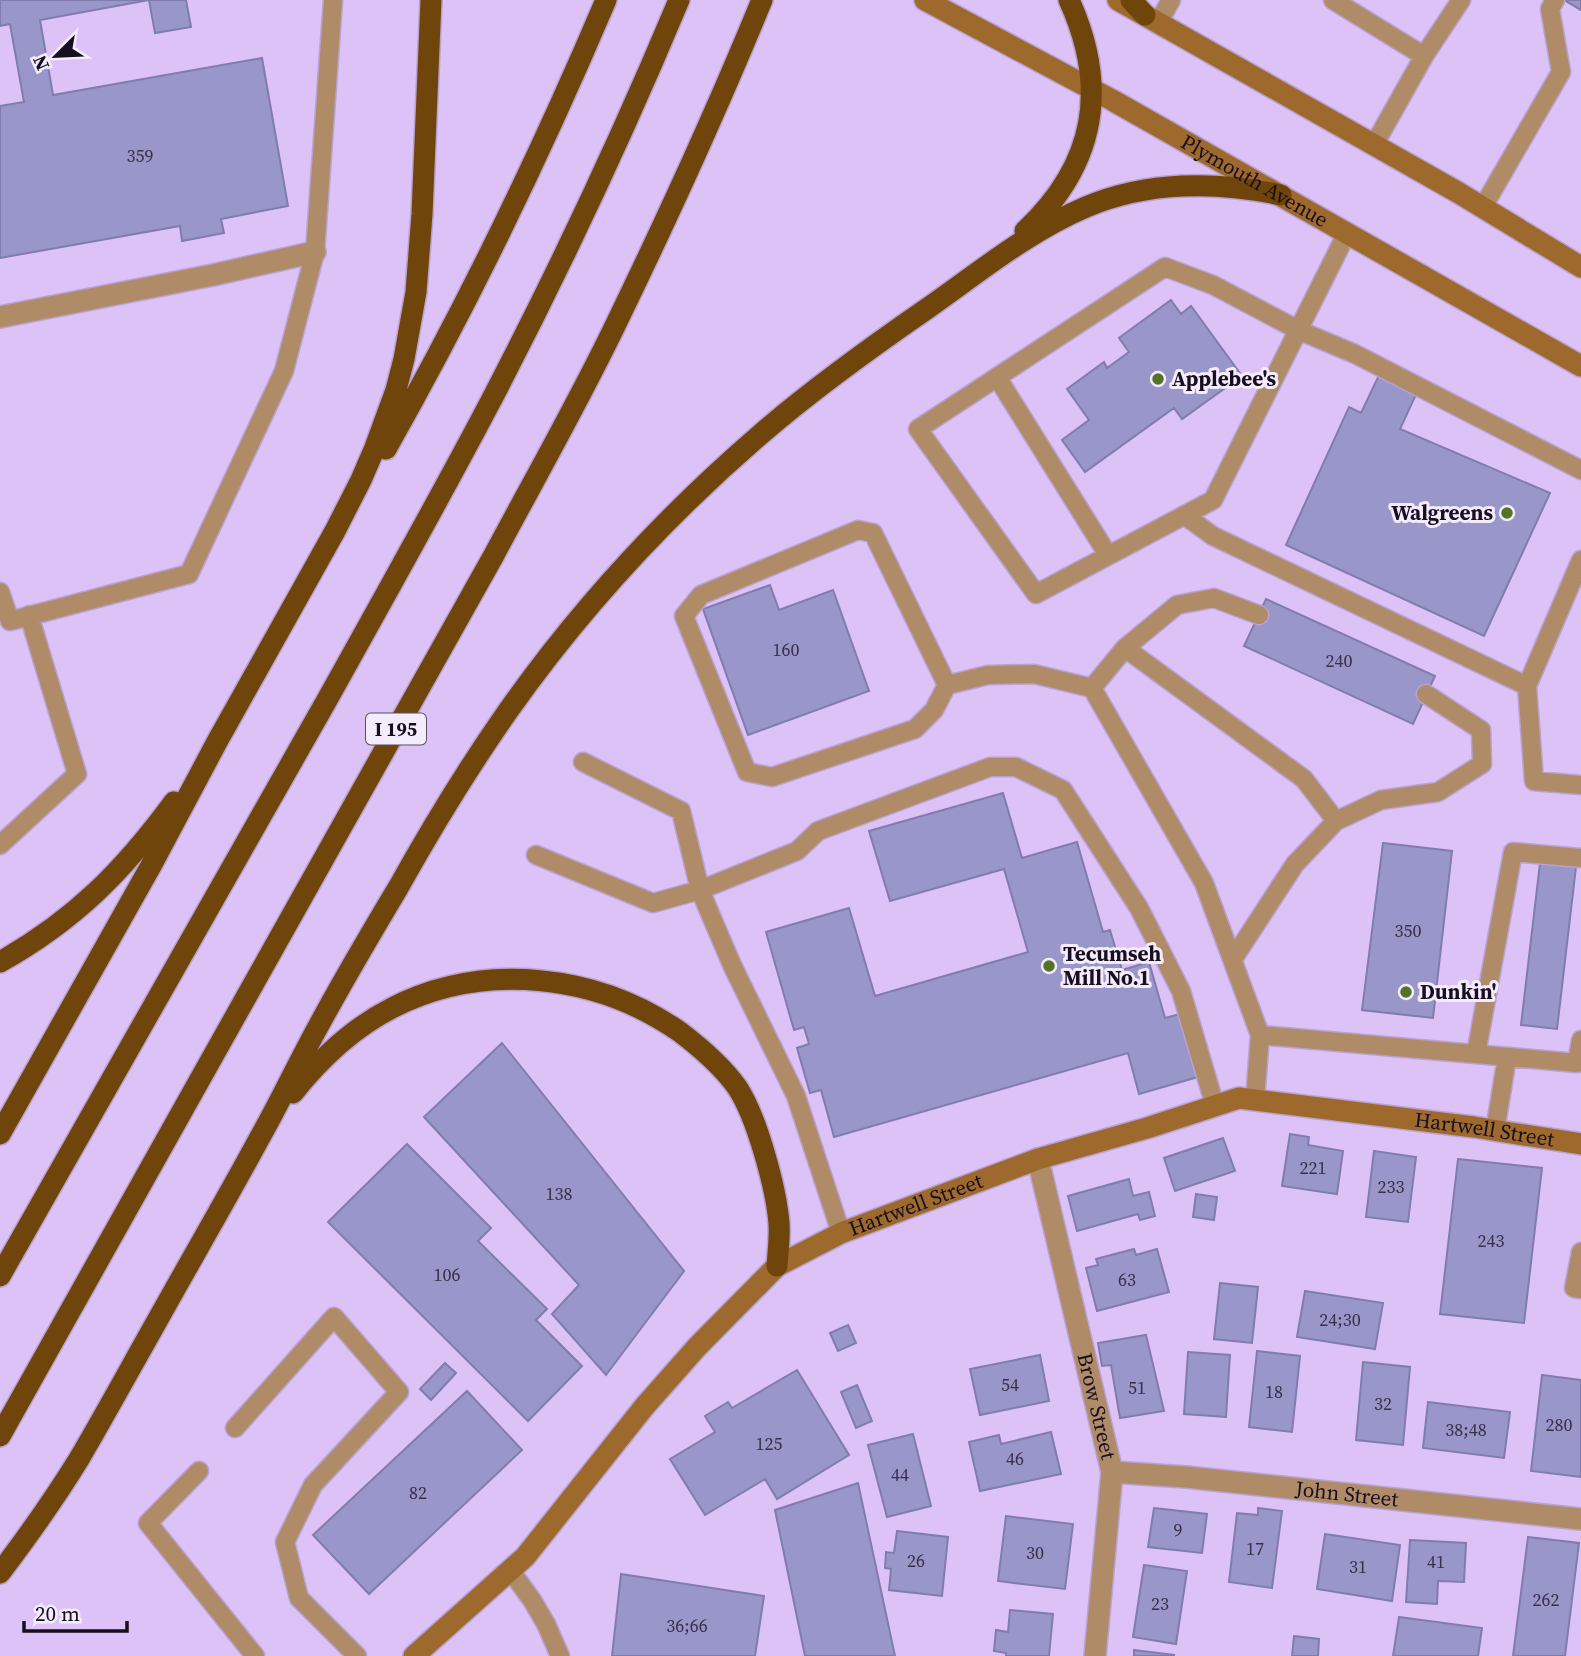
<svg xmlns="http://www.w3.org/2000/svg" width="1581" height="1656" viewBox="0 0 1581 1656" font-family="'Source Serif 4',serif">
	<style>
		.building { fill: #9996ca; stroke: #807cae; stroke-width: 2 }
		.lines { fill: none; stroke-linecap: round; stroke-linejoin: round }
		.lane-casing { stroke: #b9a2cf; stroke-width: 21 }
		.street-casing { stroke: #b9a2cf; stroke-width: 24 }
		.secondary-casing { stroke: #b9a2cf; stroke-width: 24 }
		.highway-casing { stroke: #b9a2cf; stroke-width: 24 }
		.lane { stroke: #af8c67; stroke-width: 18 }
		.street { stroke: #af8c67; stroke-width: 21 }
		.secondary { stroke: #9e692c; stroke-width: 21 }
		.highway { stroke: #70450b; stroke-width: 21 }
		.poi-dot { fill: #567226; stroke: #f4ecfc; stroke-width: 2.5 }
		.labels { text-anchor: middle; stroke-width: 6; stroke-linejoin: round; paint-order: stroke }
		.number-label { font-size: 18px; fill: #38304a }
		.shield { fill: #f4ecfc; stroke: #595162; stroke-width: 2 }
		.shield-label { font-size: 19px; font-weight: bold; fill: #170e20 }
		.street-label { font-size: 21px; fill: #170e20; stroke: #f4ecfc }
		.poi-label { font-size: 21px; font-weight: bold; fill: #170e20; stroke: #f4ecfc; text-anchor: start }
	</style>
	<rect width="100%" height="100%" fill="#dcc2f6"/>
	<path class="building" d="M0,0h186l5,27 -36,6 -6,-33 -109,20 13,75 209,-37 26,148 -67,13 3,14 -42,8 -2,-15 -180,32v-152l24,-4 -14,-78 -10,2z
		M1564,0h17v10z
		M1171,300l10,14 10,-8 51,70 -60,43 -8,-11 -89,64 -23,-32 27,-20 -22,-31 37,-27 3,6 22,-16 -10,-14z
		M1381,371l38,17 -19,41 150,64 -66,143 -198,-91 63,-138 12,6z
		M770,585l9,25 54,-20 36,101 -121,44 -45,-126z
		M1266,599l169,77 -22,48 -169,-78z
		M1003,793l19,65 55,-16 26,90 7,-2 12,40 27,-8 16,56 15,-4 18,63 -59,17 -11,-41 -294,84 -13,-47 -11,3 -13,-45 12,-4 -5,-17 -10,3 -28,-98 83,-24 26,88 153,-44 -24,-83 -114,32 -21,-70z
		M1383,843l69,8 -19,167 -71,-8z
		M1540,863l36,4 -19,162 -36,-4z
		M502,1043l182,228 -78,104 -54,-61 27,-29 -155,-168z
		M1290,1134l19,3 -1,8 35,6 -6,43 -55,-8z
		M1223,1138l12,33 -60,20 -11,-33z
		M407,1144l84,84 -13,13 69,68 -11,11 46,46 -54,55 -200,-199z
		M1374,1151l42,6 -8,65 -42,-5z
		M1458,1159l84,9 -18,155 -84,-9z
		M1129,1179l4,17 16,-4 6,24 -15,4 -2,-6 -61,17 -9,-35z
		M1196,1194l21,3 -3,23 -21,-3z
		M1134,1249l2,6 21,-6 12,43 -72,19 -11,-43 12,-3 -2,-6z
		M1220,1283l38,4 -6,56 -38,-4z
		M1305,1291l78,12 -8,46 -78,-12z
		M848,1325l8,18 -18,8 -8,-18z
		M1146,1335l18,76 -44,7 -9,-53 -9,1 -4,-23z
		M1257,1351l43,5 -8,76 -43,-5z
		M1188,1352l42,3 -4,62 -42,-3z
		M1040,1355l9,46 -69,14 -10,-46z
		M1363,1362l47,5 -7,78 -47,-5z
		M445,1363l11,10 -25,27 -11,-11z
		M797,1370l52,85 -72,44 -12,-20 -60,36 -35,-56 45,-27 -10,-16 23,-14 4,6z
		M1542,1375l39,5v97l-50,-6z
		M857,1385l15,36 -16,7 -15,-36z
		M467,1391l55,59 -153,144 -56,-59z
		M1428,1402l82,10 -6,46 -81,-10z
		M1051,1432l10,42 -81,17 -11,-49 30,-7 2,9z
		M913,1434l18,72 -44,11 -19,-72z
		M858,1483l37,173h-90l-30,-146z
		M1154,1508l53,6 -5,39 -54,-6z
		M1258,1508l24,3 -10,77 -43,-6 8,-69 21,2z
		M1006,1516l67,8 -8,65 -67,-8z
		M897,1531l51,6 -6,59 -53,-6 2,-21 -6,-1 1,-16 8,1z
		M1325,1534l75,11 -8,56 -75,-12z
		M1528,1537l51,6 -14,113h-52z
		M1410,1540l56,3 -2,39 -26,-1 -1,23 -31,-2z
		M1144,1565l43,6 -11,73 -43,-7z
		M621,1574l143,22 -9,60h-143z
		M1010,1610l43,4 -4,42h-43v-3l-12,-2 2,-21 12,2z
		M1399,1617l83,11 -4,28h-85z
		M1294,1636l25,3 -1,17h-26z
		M1134,1650l40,5v1h-40z"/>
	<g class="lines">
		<defs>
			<path id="lane" d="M1333,0l91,56
				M1158,23l13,-23
				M1374,145l50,-89 37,-56
				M1483,207l78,-135 -11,-63 5,-9
				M1347,233l-134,267 -177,94 -118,-165 247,-162 48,18 85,45 57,24 226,116
				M997,377l111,178
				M1184,515l29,21 314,150
				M1581,560l-54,126 7,95 47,4
				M0,592l10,29 179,-47 95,-203 31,-119 18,-252
				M1125,648l52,-43 37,-7 45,17
				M947,685l-13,25 -19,19 -143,48 -25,-5 -63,-156 17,-21 157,-65 15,3 74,152 41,-10 46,-1 58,14
				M583,762l98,49 19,79 32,75 64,131 45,137
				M0,845l77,-71 -48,-159
				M536,855l117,48 47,-13 97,-39 21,-20 172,-64h26l47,23 76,118 42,83 34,115
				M1233,959l62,-95 41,-43 45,-21 57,-8 44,-28 -1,-34 -55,-36
				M1260,1035l-56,-152 -112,-195 33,-40 179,131 32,42
				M1476,1054l37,-202 68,6
				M1255,1100l5,-65 317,28 4,-23
				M1495,1131l12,-74
				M1581,1252l-7,36 7,1
				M235,1428l99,-111 65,75 -86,93 -28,57 14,56 58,58
				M199,1471l-51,52 107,133
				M510,1570l22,30 14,24 14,32"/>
			<g id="street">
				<path d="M0,317l213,-42 102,-23"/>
				<path id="s1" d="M1038,1159l74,313 -17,184"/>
				<path id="s2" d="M1112,1472l74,5 395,42"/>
			</g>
			<g id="secondary">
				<path id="s3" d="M925,0l187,100 469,266"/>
				<path d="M1118,0l341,193 122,74"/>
				<path id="s4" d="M414,1656l111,-99 119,-150 53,-60 80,-81 64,-33 197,-74 109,-31 92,-30 235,29 107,17"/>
			</g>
			<path id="highway" d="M1131,0l14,15
				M1025,231c71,-67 84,-143 44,-231
				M386,449c82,-145 155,-296 220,-449
				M0,962c75,-42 124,-92 174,-160
				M293,1093c27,-34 60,-65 99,-85 92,-47 205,-34 288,24 21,16 42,34 57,55 20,30 39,101 42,136 1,14 -1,29 -2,43
				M0,1134l152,-270 66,-124 117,-209 26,-51 13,-30 22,-60 8,-31 12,-67 6,-78 9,-214
				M0,1276c109,-189 216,-379 323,-569 58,-104 116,-207 171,-312 67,-129 129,-261 185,-395
				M0,1436l494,-881c40,-75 82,-149 119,-225 53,-109 103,-218 149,-330
				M0,1573c28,-37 55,-75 79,-114 27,-46 52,-92 78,-138 34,-61 69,-121 102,-182 21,-37 39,-76 60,-114 25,-46 52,-92 79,-137 34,-61 70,-120 110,-177 72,-102 159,-196 253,-277 53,-46 109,-86 167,-126 50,-35 101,-77 158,-101 61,-26 131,-26 195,-12"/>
		</defs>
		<use href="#lane" class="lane-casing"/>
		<use href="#street" class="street-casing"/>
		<use href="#secondary" class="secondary-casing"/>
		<use href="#highway" class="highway-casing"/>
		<use href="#lane" class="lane"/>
		<use href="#street" class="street"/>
		<use href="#secondary" class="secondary"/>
		<use href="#highway" class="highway"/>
	</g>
	<g class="poi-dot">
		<circle cx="1158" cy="379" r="7"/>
		<circle cx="1507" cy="513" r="7"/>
		<circle cx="1049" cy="966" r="7"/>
		<circle cx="1406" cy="992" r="7"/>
	</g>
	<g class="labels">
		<g class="number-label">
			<text x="140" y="162">359</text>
			<text x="786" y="656">160</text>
			<text x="1339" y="667">240</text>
			<text x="1408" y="937">350</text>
			<text x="1313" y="1174">221</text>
			<text x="1391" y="1193">233</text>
			<text x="559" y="1200">138</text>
			<text x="1491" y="1247">243</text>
			<text x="447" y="1281">106</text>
			<text x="1127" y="1286">63</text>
			<text x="1340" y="1326">24;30</text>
			<text x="1010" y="1391">54</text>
			<text x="1137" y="1394">51</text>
			<text x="1274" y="1398">18</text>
			<text x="1383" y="1410">32</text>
			<text x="1559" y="1431">280</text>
			<text x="1466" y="1436">38;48</text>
			<text x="769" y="1450">125</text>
			<text x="1015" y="1465">46</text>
			<text x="900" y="1481">44</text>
			<text x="418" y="1499">82</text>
			<text x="1178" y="1536">9</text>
			<text x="1255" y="1555">17</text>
			<text x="1035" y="1559">30</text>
			<text x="916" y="1567">26</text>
			<text x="1436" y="1568">41</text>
			<text x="1358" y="1573">31</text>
			<text x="1546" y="1606">262</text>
			<text x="1160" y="1610">23</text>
			<text x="687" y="1632">36;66</text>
		</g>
		<rect class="shield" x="366" y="713.5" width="60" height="31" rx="5"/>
		<g class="shield-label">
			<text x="396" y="736">I 195</text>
		</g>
		<g class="street-label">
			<text dy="7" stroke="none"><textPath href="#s3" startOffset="376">Plymouth Avenue</textPath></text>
			<text dy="7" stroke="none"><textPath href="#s4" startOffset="1274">Hartwell Street</textPath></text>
			<text dy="7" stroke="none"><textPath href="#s4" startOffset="686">Hartwell Street</textPath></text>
			<text dy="7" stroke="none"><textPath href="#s1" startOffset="254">Brow Street</textPath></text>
			<text dy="7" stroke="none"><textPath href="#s2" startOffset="236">John Street</textPath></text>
		</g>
		<g class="poi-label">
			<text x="1172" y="386">Applebee's</text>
			<text x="1493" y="520" text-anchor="end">Walgreens</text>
			<text x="1063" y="961">Tecumseh<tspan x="1063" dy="24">Mill No.1</tspan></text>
			<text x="1420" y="999">Dunkin'</text>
		</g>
	</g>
	<g transform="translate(56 56) rotate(246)" stroke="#f4ecfc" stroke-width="5" paint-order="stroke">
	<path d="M0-5L12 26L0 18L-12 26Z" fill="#170e20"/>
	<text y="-10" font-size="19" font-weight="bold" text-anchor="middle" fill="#170e20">N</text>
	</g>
	<path d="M24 1621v10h103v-10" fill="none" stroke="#170e20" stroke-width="3.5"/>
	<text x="35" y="1621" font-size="21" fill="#170e20" stroke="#f4ecfc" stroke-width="5" paint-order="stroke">20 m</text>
</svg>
